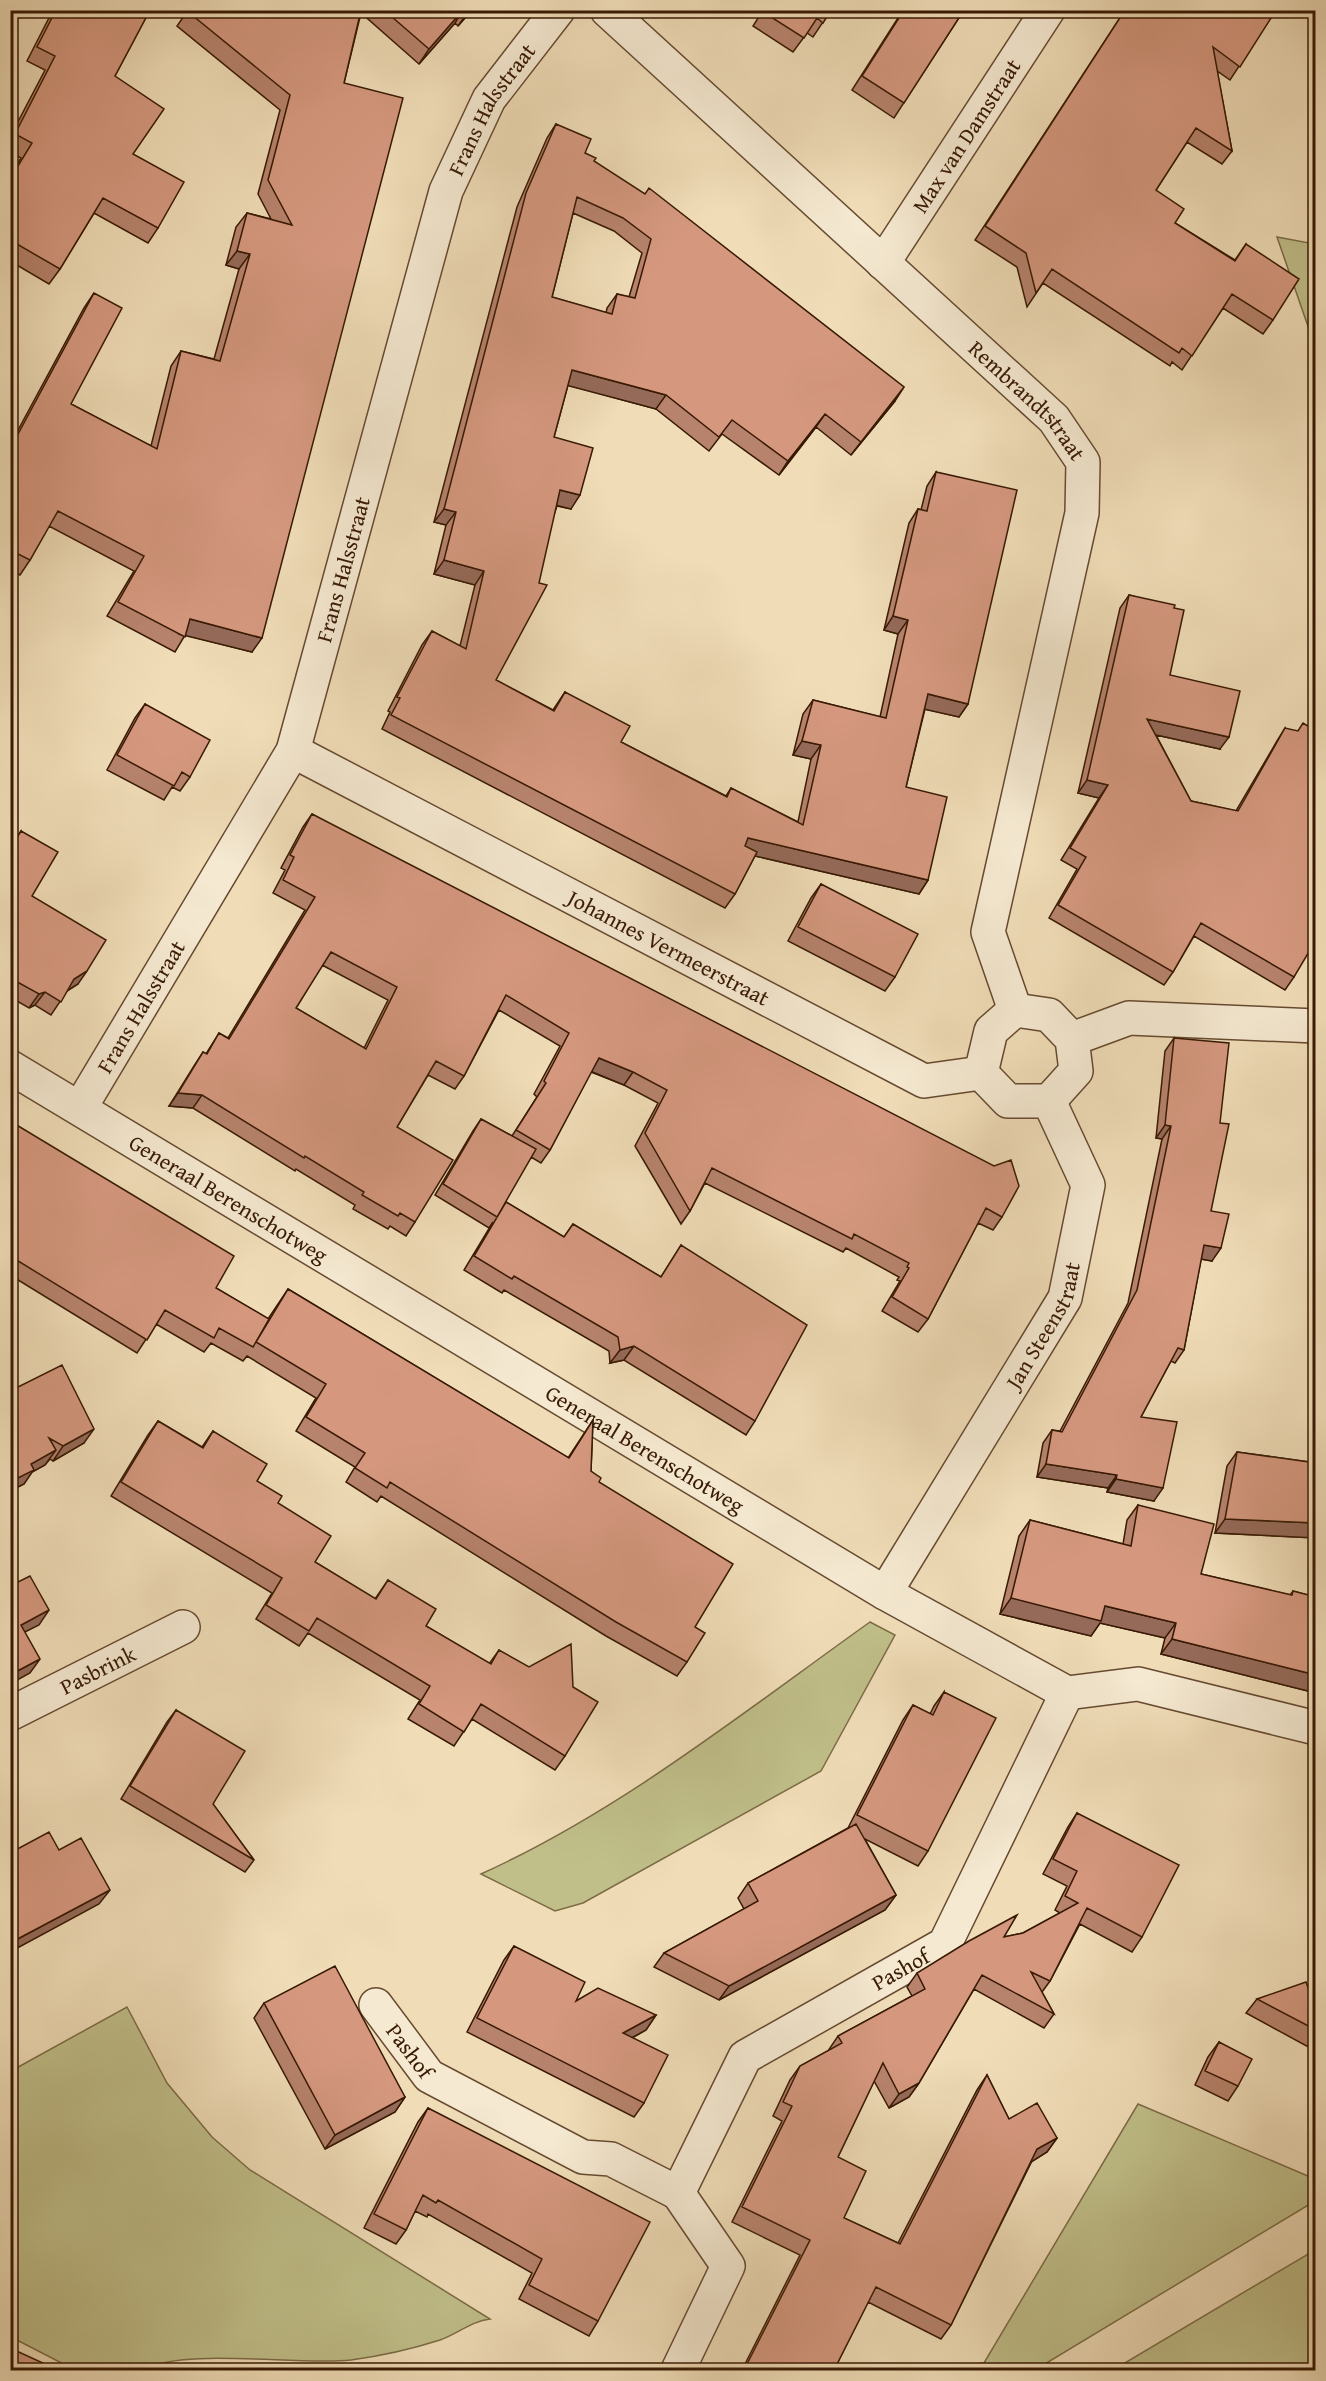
<svg xmlns="http://www.w3.org/2000/svg" width="1326" height="2381" viewBox="0 0 1326 2381" font-family="'Gentium Book Plus',serif">
	<style>
		.green { fill: #c0bf8a; stroke: #7c6c46; stroke-width: 1.5 }
		.lines { fill: none; stroke-linecap: round; stroke-linejoin: round }
		.minor-casing { stroke: #664a30; stroke-width: 36 }
		.minor { stroke: #f5e9d1; stroke-width: 33 }
		.wall { fill: #b7836d; stroke: #381903; stroke-width: 1.5; fill-rule: evenodd }
		.shaded-wall { fill: #956a59; stroke: #381903; stroke-width: 1.5 }
		.building { fill: #d5987f; stroke: #381903; stroke-width: 1.5; fill-rule: evenodd }
		.labels { text-anchor: middle; stroke-width: 4.5; stroke-linejoin: round; paint-order: stroke }
		.street-label { font-size: 22px; fill: #381903; stroke: #f5e9d1 }
	</style>
	<rect width="100%" height="100%" fill="#f0ddb8"/>
	<filter id="stains"><feTurbulence type="fractalNoise" baseFrequency=".00333" numOctaves="4"/><feColorMatrix values="0 0 0 0 .2 0 0 0 0 .09 0 0 0 0 .02 0 0 0 .5 -.17"/></filter>
	<radialGradient id="worn" r=".72"><stop offset=".6" stop-color="#630" stop-opacity="0"/><stop offset="1" stop-color="#630" stop-opacity=".3"/></radialGradient>
	<path class="green" d="M1277,237l38,7v99l-4,-8z
		M870,1622l25,13 -74,136 -238,132 -28,8 -74,-37c141,-64 264,-163 389,-252z
		M127,2007l40,76 45,54 38,33 240,149c-18,2 -33,15 -50,21 -28,9 -60,16 -89,20 -52,6 -167,-13 -209,10h-67l-64,-33v-266z
		M1138,2104l177,75v22l-280,169h-121l70,-7z
		M1315,2250v120h-202z"/>
	<g class="lines">
		<defs>
			<g id="minor">
				<path id="s1" d="M607,10l447,409 29,43 -1,51 -94,419 27,78"/>
				<path id="s2" d="M883,263l165,-253"/>
				<path id="s3" d="M293,751l631,330 57,-8 27,28h41"/>
				<path d="M1072,1039l57,-21 187,8"/>
				<path id="s4" d="M10,1067l875,526 182,100 71,-9 178,44"/>
				<path id="s5" d="M80,1108l213,-357 153,-560 43,-92 69,-89"/>
				<path id="s6" d="M885,1593l180,-295 23,-113 -39,-84 27,-30 -4,-32 -23,-24 -34,-5 -24,21 -10,42"/>
				<path id="s7" d="M10,1714l173,-87"/>
				<path id="s8" d="M376,2005l53,71 154,81 28,2 67,34"/>
				<path id="s9" d="M678,2370l50,-104 -50,-73 67,-136 200,-113 122,-251"/>
			</g>
		</defs>
		<use href="#minor" class="minor-casing"/>
		<use href="#minor" class="minor"/>
	</g>
	<path class="wall" d="M53,10h97l-35,66 18,78 25,74 -10,15 -54,-30 -34,56 -11,15 -39,-23v-85l11,-18 -11,-6v-15l35,-67 -18,-9z
		M188,10h284l-14,16 -3,-3 -36,41 -58,-51 -17,70 -92,569 -67,-17 -10,17 -68,-36 27,-45 -85,-45 -19,34 -10,15 -10,-5v-125l74,-137 10,-15 -23,111 80,42 20,-80 10,-15 33,8 25,-90 -13,-4 10,-38 11,-14 24,6 -13,-25 22,-84 -103,-84z
		M763,10h68l-18,27 -6,-4 -14,19 -40,-26z
		M903,10h61l-70,108 -42,-28z
		M1125,10h151l-46,70 -13,-9 15,80 -10,13 -35,-22 -31,48 19,33 60,37 11,-16 27,76 -10,14 -40,-26 -41,62 -10,-8 -2,4 -127,-83 -16,24 -10,-40 -42,-27z
		M556,124l38,37 301,240 -44,54 -35,-28 -37,48 -57,-41 -13,17 -53,-42 -88,-24 -14,52 17,72 -14,-3 -61,174 57,30 12,-18 56,50 105,54 5,-8 67,34 13,-63 -18,-4 10,-41 10,-14 67,17 18,-83 -14,-4 25,-107 9,-14 3,1 6,-24 9,-14 32,232 -9,13 -34,-8 -19,78 22,93 -9,14 -164,-38 -20,38 -10,14 -343,-179 8,-17 -2,-1 34,-66 10,-14 28,15 15,-61 -41,-11 12,-49 -12,-3 83,-315 30,-69zM573,213l41,18 28,22 -13,44 -12,-3 -10,14 -1,5 -54,-16z
		M1129,595l45,13 -4,67 50,74 -64,-14 35,66 45,10 41,-70 8,-13 28,118 -19,131 -9,13 -91,-54 -21,36 -9,13 -115,-67 28,-49 -16,-9 38,-62 -21,-5 42,-185z
		M145,704l45,73 -10,14 -8,-4 -8,13 -57,-30 28,-52z
		M312,814l690,403 -9,13 -15,-7 -50,96 -10,13 -36,-21 18,-30 -3,-1 2,-3 -53,-29 -3,4 -138,-69 -15,28 -9,13 -46,-78 23,-43 -34,-18 -33,-13 -41,78 -9,13 -10,-6 -32,55 7,-10 58,35 9,-13 88,53 20,-32 74,176 -9,14 -122,-75 -14,3 -1,-12 -105,-61 -2,3 -38,-23 29,-48 -4,6 -54,-33 38,-64 8,-12 31,17 25,-39 -3,-3 26,-48 -61,-36 -35,66 -9,13 -27,-14 -31,52 18,95 -9,14 -16,-10 -2,3 -35,-20 2,-4 -59,-36 -1,2 -102,-63 -24,-2 25,-40 9,-14 3,2 13,-21 9,5 77,-128 -32,-17 12,-23 -4,-2 22,-41zM322,965l66,35 -24,48 -68,-40z
		M21,831l11,65 46,88 -11,7 -16,24 -16,-10 -6,3 -19,-11v-150z
		M821,884l74,93 -10,14 -97,-50 23,-43z
		M1174,1038l37,173 1,50 -11,-2 -17,91 -9,13 -4,-2 -30,56 13,84 -47,-9 1,-4 -71,-11 6,-34 9,-13 8,1 68,-128 34,-164 -6,-1 9,-87z
		M10,1121l206,167 52,31 20,-30 280,169 25,-38 -2,51 104,156 -8,35 -10,14 -71,-40 -225,-140 -4,6 -31,-20 9,-15 -59,-36 20,-33 -69,-42 -4,5 -32,-18 -7,9 -48,-28 -19,29 -127,-78z
		M10,1391l74,52 -31,18 -3,-2 -5,6 -13,7 -8,12 -14,7z
		M158,1421l44,26 11,-16 44,50 21,22 37,59 60,37 13,-19 38,46 63,38 10,-14 66,106 -10,14 -83,-51 -18,27 -46,-27 12,-19 -112,-67 -9,13 -43,-27 16,-26 -161,-97 37,-61z
		M1237,1452l79,11v75l-101,-5 12,-67z
		M1138,1505l63,69 89,21 3,-4 23,6v96l-155,-39 4,-16 -65,-15 -9,13 -91,-22 19,-78 11,-16 93,24 4,-24z
		M944,1692l-16,159 -10,15 -53,-27 31,56 -11,15 -166,90 -65,-33 10,-14 80,-44 -6,-11 10,-15 100,-55 55,-108 10,-15 17,9 4,-8z
		M176,1710l37,94 41,56 -9,12 -124,-73 46,-77z
		M1077,1813l65,124 -10,15 -52,-28 -30,57 -8,11 12,22 -10,14 -70,-39 -55,94 -10,14 -20,11 -15,-27 -36,76 6,61 54,25 79,-153 10,-15 22,44 48,19 -10,14 -15,9 -81,164 -10,14 -73,-37 -34,68h-92l58,-115 -68,-33 50,-101 -9,-5 17,-36 10,-14 28,-15 10,-15 74,-40 -5,-9 10,-14 87,-36 19,-4 37,-20 -5,-3 12,-24 -24,-12 25,-47z
		M514,1946l62,55 80,14 -10,15 -14,8 12,65 -10,14 -167,-85 37,-72z
		M1257,1999l59,11v38l-2,2 -68,-37z
		M264,2003l141,94 -10,15 -70,37 -71,-131z
		M1219,2042l19,44 -10,15 -33,-16 13,-28z
		M428,2108l170,213 -9,15 -70,-37 13,-26 -104,-59 -1,3 -12,-6 -9,19 -10,14 -32,-16 54,-106z"/>
	<path class="shaded-wall" d="M463,10l-8,13 -36,41 10,-15z
		M469,10h3l-14,16 10,-14z
		M237,251l13,3 -11,15 -13,-4z
		M572,370l94,25 -10,14 -94,-25z
		M904,387l-9,14 -44,54 10,-13z
		M825,414l-9,13 -37,48 9,-14z
		M560,490l20,5 -9,14 -20,-5z
		M444,509l12,3 -10,13 -12,-3z
		M444,560l40,11 -9,14 -41,-11z
		M893,616l15,4 -10,14 -14,-4z
		M190,619l72,19 -10,14 -73,-18z
		M928,694l40,10 -9,13 -40,-9z
		M1147,719l82,18 -9,12 -82,-18z
		M802,741l19,4 -10,14 -18,-4z
		M1087,780l21,5 -9,13 -21,-5z
		M748,838l180,42 -9,14 -181,-42z
		M87,971l-9,13 -13,8 9,-13z
		M45,992l-10,13 -6,3 10,-14z
		M599,1058l34,14 -9,13 -34,-14z
		M178,1093l24,2 -9,13 -24,-2z
		M1165,1125l6,1 -9,13 -6,-1z
		M1204,1245l17,3 -9,13 -17,-3z
		M634,1346l-10,14 -14,3 10,-13z
		M94,1429l-10,14 -31,18 10,-15z
		M56,1450l-11,15 -13,7 -8,12 -14,7v-9l21,-18z
		M1046,1464l71,11 -9,13 -71,-11z
		M1116,1479l47,9 -9,13 -47,-9z
		M1225,1519l91,4v15l-101,-5z
		M1011,1598l94,8 71,17 -11,15 -65,-15 -9,13 -91,-22z
		M49,1610l-10,15 -28,14 10,-14z
		M1172,1639l144,36v18l-155,-39z
		M40,1659l-10,14 -20,11v-9z
		M110,1890l-11,14 -89,48v-9z
		M896,1895l-11,15 -166,90 10,-14z
		M656,2015l-10,15 -33,18 10,-15z
		M919,2083l-10,14 -20,11 10,-14z
		M405,2097l-10,15 -70,37 10,-14z
		M1057,2138l-10,14 -19,12 9,-15z"/>
	<path class="building" d="M56,10h94l-35,66 49,33 -31,45 51,28 -26,46 -55,-30 -43,71 -50,-29v-61l22,-36 -17,-9 40,-78 -18,-9z
		M188,10h173l-17,73 59,15 -141,540 -72,-19 -5,18 -67,-35 26,-46 -86,-45 -28,49 -20,-10v-101l84,-156 28,15 -51,96 86,45 24,-98 39,10 30,-107 -13,-3 10,-38 45,12 -24,-45 22,-85 -103,-84z
		M384,10h79l-34,39z
		M764,10h67l-8,13 -6,-5 -13,20 -41,-26z
		M904,10h60l-60,93 -42,-27z
		M1125,10h151l-36,57 -27,-20 19,104 -36,-23 -40,62 28,19 -9,14 60,38 11,-17 53,35 -26,41 -41,-26 -40,62 -10,-8 -3,5 -127,-84 -16,24 -10,-40 -41,-27z
		M556,124l35,15 -6,14 11,5 -2,3 51,33 4,-6 255,199 -43,55 -36,-28 -37,47 -56,-41 -13,17 -53,-42 -94,-25 -18,67 39,11 -13,47 -20,-5 -21,93 8,2 -51,95 58,31 11,-19 65,34 -9,16 106,55 4,-9 72,37 18,-80 -19,-4 11,-41 73,18 22,-98 -15,-4 25,-107 9,2 9,-39 81,18 -49,214 -40,-10 -22,93 41,10 -19,83 -180,-42 -3,8 12,6 -22,42 -344,-179 9,-17 -3,-1 35,-66 34,18 18,-78 -40,-11 12,-48 -12,-3 82,-316zM577,197l46,21 28,21 -16,59 -18,-4 -5,20 -60,-17z
		M1129,595l46,10 -1,3 10,2 -14,65 70,16 -11,46 -82,-18 44,82 47,10 47,-83 13,3 5,-8 13,8v111l-4,4 4,2v92l-22,37 -93,-54 -28,49 -115,-67 28,-48 -16,-9 38,-63 -21,-5z
		M145,704l65,36 -20,37 -8,-5 -8,14 -57,-31z
		M312,814l682,352 17,-6 8,26 -17,31 -16,-9 -58,111 -36,-22 17,-29 -2,-1 2,-4 -55,-29 -2,5 -140,-71 -22,43 -45,-78 22,-43 -34,-18 -34,-14 -49,92 -34,-20 30,-47 -2,-2 25,-48 -63,-38 -42,81 -28,-15 -39,66 56,33 -38,62 -15,-9 -2,3 -36,-21 2,-3 -59,-36 -1,2 -102,-63 -24,-2 25,-41 4,2 12,-21 10,6 86,-142 -32,-17 11,-23 -4,-2zM331,952l66,35 -31,62 -70,-41z
		M21,831l37,21 -26,44 74,44 -19,31 -13,8 -13,23 -16,-10 -6,2 -29,-16v-129z
		M821,884l97,50 -23,43 -97,-50z
		M1174,1038l55,5 -9,80 9,1 -18,87 18,3 -8,34 -17,-3 -20,105 -6,-2 -37,69 36,5 -14,66 -47,-9 1,-4 -71,-11 6,-34 10,2 75,-142 34,-164 -6,-1z
		M481,1119l55,30 -39,68 -54,-33z
		M10,1121l224,135 -18,32 53,31 -16,28 -34,-19 -5,10 -49,-28 -18,30 -137,-84z
		M506,1202l58,35 9,-13 88,53 20,-32 126,80 -52,96 -121,-75 -14,4 -2,-13 -104,-61 -2,3 -38,-23z
		M288,1289l281,169 24,-38 -2,51 10,7 -2,4 134,82 -38,63 10,6 -18,29 -71,-40 -226,-140 -3,6 -32,-20 10,-15 -59,-36 20,-33 -70,-42z
		M62,1365l32,64 -31,17 -14,-8 7,12 -25,14 3,6 -24,12v-91z
		M158,1421l45,27 10,-17 54,33 -10,17 25,15 -4,7 53,33 -16,26 61,37 12,-19 48,29 -10,17 65,38 8,-14 30,17 42,-23 2,43 25,15 -33,54 -84,-52 -17,28 -45,-28 11,-18 -113,-68 -8,13 -43,-26 16,-27 -161,-96z
		M1237,1452l79,11v60l-91,-4z
		M1138,1505l76,19 -13,50 91,21 1,-4 23,6v78l-144,-36 4,-16 -71,-17 -4,15 -90,-23 19,-78 101,26z
		M30,1576l19,34 -28,15 19,34 -30,16v-89z
		M944,1692l52,26 -68,133 -71,-36 56,-110 20,10z
		M176,1710l69,41 -32,53 41,56 -124,-74z
		M1077,1813l102,52 -37,72 -55,-29 -37,73 -19,-9 23,42 -72,-39 -63,108 -20,11 -16,-31 -45,94 28,14 -22,47 56,26 87,-169 22,44 28,-16 20,35 -20,11 -86,176 -75,-38 -42,83h-90l66,-130 -68,-33 50,-101 -9,-4 17,-36 42,-23 -4,-7 87,-47 -8,-16 52,-32 48,-26 -13,22 19,-4 55,-30 -13,-7 12,-25 -24,-12z
		M856,1824l40,71 -167,91 -65,-33 94,-52 -10,-18z
		M49,1832l10,18 22,-12 29,52 -100,53v-90z
		M514,1946l71,36 -9,19 22,-13 58,27 -33,18 45,22 -24,48 -167,-85z
		M335,1966l70,131 -70,38 -71,-132z
		M1306,1982l10,28v20l-59,-31z
		M1219,2042l33,17 -14,27 -33,-15z
		M428,2108l222,114 -52,99 -69,-36 13,-26 -104,-59 -2,3 -13,-8 -17,35 -32,-16z
		M10,2348l48,22h-48z
		M471,2365l11,5h-14z"/>
	<g class="labels">
		<g class="street-label">
			<text dy="8" stroke="none"><textPath href="#s5" startOffset="1090">Frans Halsstraat</textPath></text>
			<text dy="8" stroke="none"><textPath href="#s2" startOffset="152">Max van Damstraat</textPath></text>
			<text dy="8" stroke="none"><textPath href="#s1" startOffset="574">Rembrandtstraat</textPath></text>
			<text dy="8" stroke="none"><textPath href="#s5" startOffset="604">Frans Halsstraat</textPath></text>
			<text dy="8" stroke="none"><textPath href="#s3" startOffset="424">Johannes Vermeerstraat</textPath></text>
			<text dy="8" stroke="none"><textPath href="#s5" startOffset="118">Frans Halsstraat</textPath></text>
			<text dy="8" stroke="none"><textPath href="#s4" startOffset="255">Generaal Berenschotweg</textPath></text>
			<text dy="8" stroke="none"><textPath href="#s6" startOffset="312">Jan Steenstraat</textPath></text>
			<text dy="8" stroke="none"><textPath href="#s4" startOffset="741">Generaal Berenschotweg</textPath></text>
			<text dy="8" stroke="none"><textPath href="#s7" startOffset="98">Pasbrink</textPath></text>
			<text dy="8" stroke="none"><textPath href="#s9" startOffset="534">Pashof</textPath></text>
			<text dy="8" stroke="none"><textPath href="#s8" startOffset="57">Pashof</textPath></text>
		</g>
	</g>
	<rect width="1326" height="2381" fill="none" stroke="#f0ddb8" stroke-width="36"/>
	<rect x="12" y="12" width="1302" height="2357" fill="none" stroke="#381903" stroke-width="3"/>
	<rect x="18" y="18" width="1290" height="2345" fill="none" stroke="#381903" stroke-width="1.5"/>
	<rect width="100%" height="100%" filter="url(#stains)"/>
	<rect width="100%" height="100%" fill="url(#worn)"/>
</svg>
